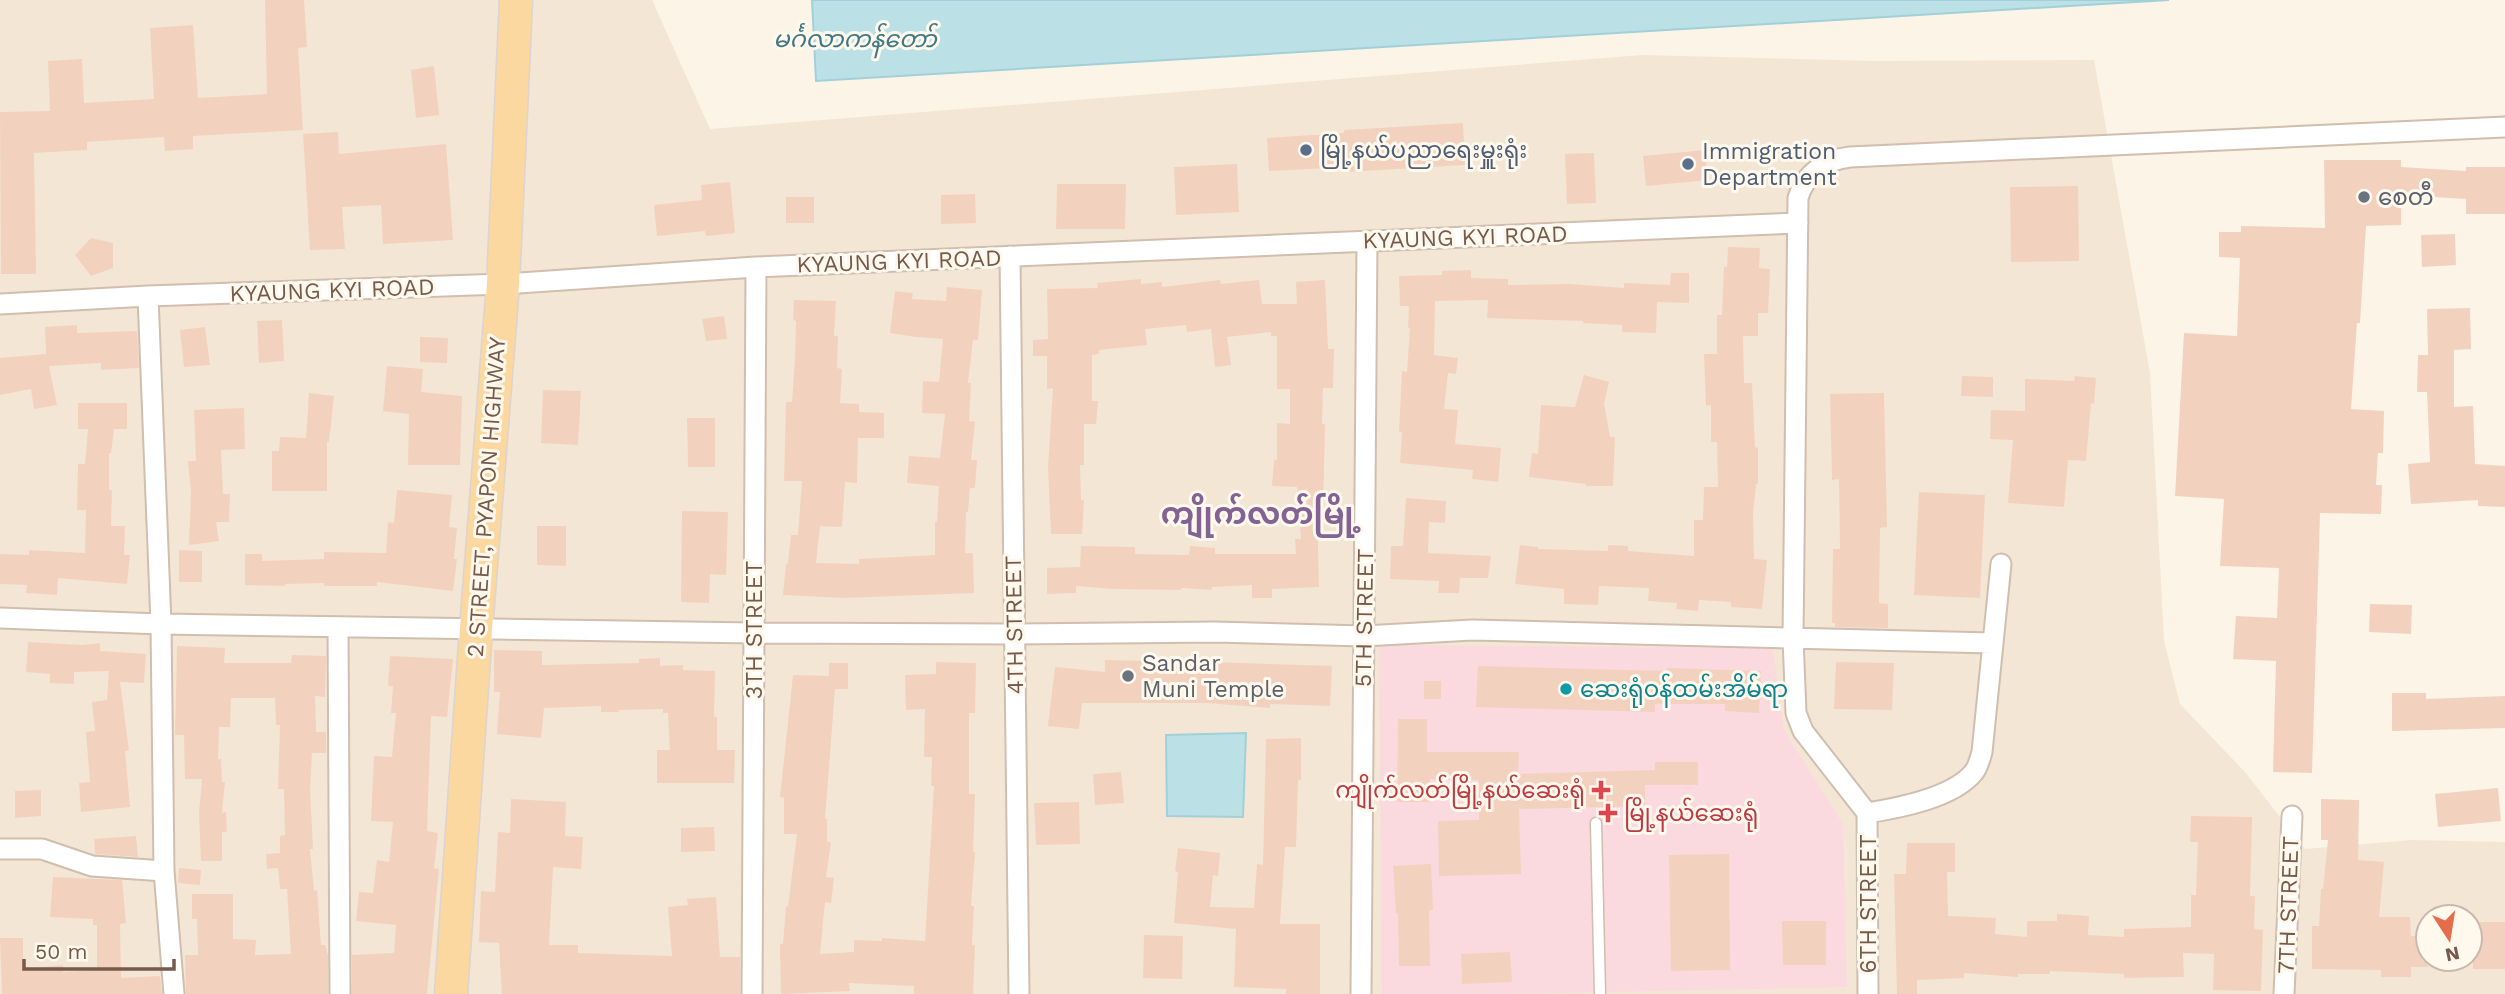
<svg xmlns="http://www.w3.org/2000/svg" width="2505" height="994" viewBox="0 0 2505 994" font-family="'Work Sans','Noto Sans Myanmar',sans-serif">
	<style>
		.residential { fill: #f4e6d5; fill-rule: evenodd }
		.medical { fill: #fadade }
		.water { fill: #bbe1e6; stroke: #a1d0d8; stroke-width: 2 }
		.building { fill: #f2d2be }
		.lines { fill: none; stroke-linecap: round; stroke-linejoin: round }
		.service-casing { stroke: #d0beaf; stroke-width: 13 }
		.minor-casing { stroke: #d0beaf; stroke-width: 23 }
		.primary-casing { stroke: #dbd4d0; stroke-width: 35 }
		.service { stroke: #fff; stroke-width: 10 }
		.minor { stroke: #fff; stroke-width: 19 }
		.primary { stroke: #fbd8a0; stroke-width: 32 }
		.service-dot { fill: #5c6f8a; stroke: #fff8ed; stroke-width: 2.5 }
		.worship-dot { fill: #6b7280; stroke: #fff8ed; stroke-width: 2.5 }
		.culture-dot { fill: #0f9aa8; stroke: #fff8ed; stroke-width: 2.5 }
		.health-dot { fill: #e0444e; stroke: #fff8ed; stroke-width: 2.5 }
		.labels { text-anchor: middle; stroke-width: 6; stroke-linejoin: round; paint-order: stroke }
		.service-label { font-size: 23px; fill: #4e5e75; stroke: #fff8ed; text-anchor: start }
		.worship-label { font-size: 23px; fill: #5b616d; stroke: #fff8ed; text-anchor: start }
		.street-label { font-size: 23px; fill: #765a4b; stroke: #fff8ed }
		.culture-label { font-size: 23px; fill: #0d838f; stroke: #fff8ed; text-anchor: start }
		.health-label { font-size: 23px; fill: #be3a42; stroke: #fff8ed; text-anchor: end }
		.water-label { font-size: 24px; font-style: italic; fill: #417883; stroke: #fff8ed }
		.district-label { font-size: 30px; font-weight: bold; fill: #826393; stroke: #fff8ed }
	</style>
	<rect width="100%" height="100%" fill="#fcf4e7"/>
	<path class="residential" d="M0,0h652l58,129 932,-74 233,6 219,-1 56,313 14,268 16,63 65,68 60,77 107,-9 93,2v152h-2505zM2428,917h42v42h-42z"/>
	<path class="medical" d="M1379,645l394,3 11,82 59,94 4,163 -340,7h-125z"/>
	<path class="water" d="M812,0h1357l-1353,81z
		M1246,733l-3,84 -76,-1 -1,-81z"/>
	<path class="building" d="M265,0h39l3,47 -9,1 5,82 -110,6v13l-28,2 -1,-14 -77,5v8l-53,3 2,121h-35l-1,-162 50,-1 -2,-50 34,-2 2,44 70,-4 -4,-71 43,-3 5,73 69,-4z
		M434,66l5,49 -23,3 -5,-48z
		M1463,123l2,42 -119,7v-5l-77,4 -2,-33 77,-5v-3z
		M338,132l1,22 107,-10 7,96 -70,4 -2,-39 -39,2 3,42 -35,1 -7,-116z
		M1705,150l3,30 -62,6 -3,-30z
		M1594,153l2,50 -29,1 -2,-50z
		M2324,160h77v7l65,4v-4h39v47h-39v-15l-65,-4v30l-35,1 -6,97h-3l-6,86 33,2 -1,42h-5l-2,32h6l-1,29 -61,-1 -8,260 -39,-1 3,-111 -43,-2 3,-43 41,2 2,-50 -59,-2 4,-67 -49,-3 9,-163 53,3 3,-78 -21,-1v-25h22v-6l84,2z
		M1237,164l2,48 -63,3 -2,-48z
		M730,182l5,51 -29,3 -1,-5 -48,5 -3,-31 48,-5 -1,-15z
		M1057,184h69l-1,45h-69z
		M2078,186l1,75 -68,1 -1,-75z
		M975,194l1,29 -35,1v-29z
		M786,197h28v26h-28z
		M2455,234l1,31 -34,2 -1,-32z
		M91,238l22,5v25l-22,8 -16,-21z
		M1728,247l32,1 -1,20 11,1 -2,44h-10v23h-15l1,47h8l3,65 3,-1v37h-2l-3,31 1,44 13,1 -5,49 -31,-2v-5l-32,-2 -1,11 -22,-2 1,-6 -29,-2 1,-13 -50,-2 -1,19 -34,-1v-15l-49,-5 5,-39 18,2v2l70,2v-6l20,1v5l66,5v-36h9l1,-33h14l-1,-45h-6v-37l-5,1 -2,-52h13v-39h5l2,-48h3z
		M1471,270v8l37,1v6l62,-1 54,4v-5l46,2 1,-12h18v30l-32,-1 -1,31 -34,-1v-7l-39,-2v-2l-96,-3 1,-18 -53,1 -1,54 24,3 -2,16 -8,-1 -4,36 14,1 -3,34 46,4 -3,34 -26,-3 1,-9 -73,-7 2,-31h-3l3,-61 5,1 3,-44h-2l1,-22h-9l-1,-30 43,-1v-4z
		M1141,279v5l21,-2v5l58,-7 1,4 38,-4 3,24h35l-1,-22 29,-2 3,69h6l-1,39h-10l-1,36h3l-2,89 -6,1 2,73 -47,2v9h-20v-13l-40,2v3l-31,-2v2l-67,-1 -38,-3v7l-29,1v-26l33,-1 1,-21 54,1v7l54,1 1,-9 25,2v6h81l-1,-15h6l-4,-52 -25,-1 2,-26h3v-37l13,1v-35h-13v-53h-6v-4l-44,5 4,28 -16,2 -4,-38 -24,3 -1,-7 -41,4 2,16 -48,5v4l-7,1v46h6l-2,23h-12v41h-4l1,35h3l-2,34h-31l-3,-66 5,-80 -6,1v-33h-14v-16l15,-1 -1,-50 51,-1 -1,-5z
		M947,287l35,3 -4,50h-5l-5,43h3l-2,38 6,1 -4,38h6l-2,28h-5l-2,24h-2l-1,41h8l1,40 -130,5 -61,-3 3,-31h2l3,-29h7l4,-54h-18l2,-79h6l3,-43 1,-38 -3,-1 1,-20 42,1 -2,35h4l-1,32 5,1 -2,34 19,1v8l25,1v25h-26l-1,45 -12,-1 -3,45 -22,-1 -4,37 43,1v-5l76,-4v-33h2l2,-36 -32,-3 2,-27 31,2 5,-44 -23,-1 1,-32 16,1 4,-43 -28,-2 -25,-4 5,-42 18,2 -1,6 34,2z
		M2470,308l1,41 -17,1v57l19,-1 2,58 30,2v41l-27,-1v-6l-67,4 -3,-40 22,-2 -3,-70h-10l1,-37h10l-1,-46z
		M724,316l3,23 -21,2 -4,-22z
		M282,320l2,41 -25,2 -2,-42z
		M77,325v8l60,-2 2,37 -38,2v-7l-52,3 8,39 -23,4 -3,-20 -31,6v-37l46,-4 -1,-27z
		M205,327l5,38 -26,2 -4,-37z
		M420,337l28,1 -1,25 -27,-1z
		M387,366l36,3 -2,23 41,4 -2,69h-52l1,-51 -26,-3z
		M1584,375l25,7 -5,21 6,34h5l-2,49h-27v-2l-57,-7 3,-24 6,1 3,-49 34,2z
		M1962,376l31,1v20l-32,-1z
		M2075,376l21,2 -2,26 -3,-1 -5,58 -18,-1 -4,47 -56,-4 5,-63 -23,-1 1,-29 34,1v-32l49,2z
		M543,390l38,1 -3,54 -37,-2z
		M309,393l25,3 -5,46h-2v49h-55v-40h7l1,-14 26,1z
		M1884,393l3,134 -7,1 -1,75 9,1v24l-53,-1v-4h-3l1,-74h7l-1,-70 -7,1 -2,-86z
		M78,403h49v26h-13l-3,24h-2v37h3l-1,36h14l-1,29h6l-3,29 -69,-6 -1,17 -31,-2 1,-8 -27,-1v-30l29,1v-5l56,3 1,-43h-9l1,-46h7l3,-35h-10z
		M244,408l1,41 -24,1 2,44h7l-1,28h-13l3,19 -30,4 2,-53 -3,-31h8l-2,-51z
		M687,418h28v49h-27z
		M397,490l55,5 -3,32 8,1 -3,31h3l-4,32 -76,-9v4h-53v-3l-39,1v2l-40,-1v-31h17v7l62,-2v-7l62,1 2,-31 6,1z
		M1919,492l66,3 -5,103 -66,-3z
		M1406,498l40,3 -1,22 -16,-1 -1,31 63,3 -3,22h-28l-1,15h-21l1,-12 -49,-2 1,-33h12z
		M682,511l46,1 -2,63 -16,-1 -1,29 -28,-1z
		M537,526h29v40l-29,-1z
		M179,550l23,1v31h-23z
		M2370,604l42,1 -1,29 -42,-2z
		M28,642l54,3 18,-2v8l46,3 -2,29 -24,-1 9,69h-4l5,56 -49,5 -2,-29 11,-1 -4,-50 9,-1 -3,-29 15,-2 2,-29 -35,1v12l-24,-1v-9l-24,-2z
		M177,646l48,2 -1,15h67l1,-8 34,1 -1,41 -10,-1 1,36h10v21h-14l-2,36 3,60h-3l4,42 3,-1 4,55h4l3,11v38h-142l-1,-39h13l-1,-36h-5v-25h41v45l23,1 -1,15 36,-1 -4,-65h-7l-2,-21 -11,1 -1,-15 14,-1v-17l5,-1 -1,-46h-6l2,-64h-4l-1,-27h-44l-1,29h-11l-1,32h3l1,23h3l-3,31 4,-1 1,20h-5v29h-21l-2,-48 3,-34h-17l-1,-44h-9z
		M494,650l48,1v14l97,-2v-4l21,-1v8l23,-1v5l32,1 -1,46h3v33h18l-1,33h-77v-33h13l-2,-37h-5v-4l-44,1v2h-18v-6l-57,2 -3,30 -44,-4 3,-42h-6z
		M390,656l63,3 -6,58 -16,-1 -4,115 11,2 -4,35 5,1 -12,125h-75v-39l42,-2 2,-28 -40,-4 3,-29 14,1 4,-33 12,2 4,-40 -22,-1 3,-65 18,1 4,-44h-5l2,-27h-5z
		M1105,660l44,1v2l60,-1 123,4 -2,40 -60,-2v4l-64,-5h-124l-3,26 -31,-3 7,-59 50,5z
		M936,662l40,1 -1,50h-6v81h6l-2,58h2l-4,54h3l-2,39h3l-2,49h-59v-8l-65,-3 1,8 -69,3 -1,-50h3l3,-38 2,1 9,-73h-13v-36l-4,-1 13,-122 36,1v-13h19v26h-13l-10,130h2v23h4l-5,35 8,1 -3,25 -6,-1 -5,52 34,-2v-12l28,1v-3l43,3 9,-155h-3l1,-29h-8l1,-48 -19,1 -1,-35 31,-1z
		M1836,662l58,1 -2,47 -58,-1z
		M1478,666l189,5v-3l94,3 -2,42 -34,-2v-7h-70v8l-179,-5z
		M1424,681h17v18h-17z
		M2392,693h34v6l79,-3v32l-113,3z
		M1398,719h29v33h92l-1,22 137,-4v-8h43v23h-53v21l-126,3 2,65 -82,2 -1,-55 41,-1v-40l-49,-1 -1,23h-32z
		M1301,738v42h-3l-2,67h-11l-5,77h40v70h-34v-5l-52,-2 2,-58 -62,-6 4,-51 -3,-1 3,-23 42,5 -2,23 -5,-1 -3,32 44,1 3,-44 6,1 3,-126z
		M1121,772l3,31 -29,2 -2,-31z
		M2498,788l3,33 -63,6 -3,-33z
		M41,790v26l-26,2v-27z
		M511,799l55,3 -1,34 18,1 -2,32 -28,-2 -4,78h29v8l94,3 -4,-49 20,-2 -1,-6 29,-2 4,60h20v37h-238l-3,-51 -20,-1 2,-51 14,1 3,-60 12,1z
		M2321,799l38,1 -1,60 26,2 -5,55h31l1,19h17v31h-17v10h-30v-7l-69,-1v-43h7l2,-37h2l5,-49h-7z
		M1079,802l1,42 -44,1 -2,-42z
		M2191,816l61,1 -2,79h5l-1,33 9,1 -2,61 -48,-1 1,-36 -31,-1 1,24 -60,1v-4l-74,-3v3h-32v3l-54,-4v5l-47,2v14h-20l-3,-120h12l1,-31h48v29h-8l1,44 48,2 -1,16 32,3v-16h30v-7l32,2 -1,19 36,2v-8l67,-2v-32h5l2,-53h-8z
		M714,827l1,24 -34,1v-24z
		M136,836l2,21 -43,-3 -1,-15z
		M1729,854l1,116 -59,1 -2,-116z
		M1431,864l2,46 -4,1 1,55h-31l-1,-53h-2l-3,-47z
		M179,868l22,2 -1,15 -22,-2z
		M53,877l69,3 4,43 -6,1 1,54 39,-2 2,18h-160l-2,-56h23v31l40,-4v7l34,-2v-45h-4v-6l-43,-2z
		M1782,921h44v44h-43z
		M2472,922h33v47h-32z
		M1144,935l39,1 -1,43 -39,-1z
		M1510,952l2,30 -50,2 -1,-30z"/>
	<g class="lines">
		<defs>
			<path id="service" d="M1596,823l4,171"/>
			<path id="minor" d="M1010,256l9,738
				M148,296l13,328 3,247 10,123
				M0,304l148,-8 355,-12 253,-17 1042,-44
				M0,618l161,6 593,9 261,1 200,-2 149,4 108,-6 520,13
				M338,627l2,367
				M1867,813l-64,-82 -7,-18 -3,-75 5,-440c7,-25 27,-38 52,-41l655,-30
				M1867,813c32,-5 86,-15 107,-41 4,-5 6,-13 8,-20l19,-188
				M1867,813l1,181
				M0,849h42l50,17 72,5
				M752,994l4,-727
				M1361,994l6,-753
				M2284,994l8,-178"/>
			<path id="primary" d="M451,994l25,-365 27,-345 13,-284"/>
		</defs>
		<use href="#service" class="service-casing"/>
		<use href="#minor" class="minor-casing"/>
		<use href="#primary" class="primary-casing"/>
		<use href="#service" class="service"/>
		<use href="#minor" class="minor"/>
		<use href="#primary" class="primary"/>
	</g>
	<g class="service-dot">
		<circle cx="1306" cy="150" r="7"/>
		<circle cx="1688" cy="164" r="7"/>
	</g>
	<g class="worship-dot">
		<circle cx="2364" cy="197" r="7"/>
		<circle cx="1128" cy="676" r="7"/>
	</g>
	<circle class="culture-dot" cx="1566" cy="689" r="7"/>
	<g class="health-dot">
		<path d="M1597.5 779.5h7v7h7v7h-7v7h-7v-7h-7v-7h7z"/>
		<path d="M1604.5 802.5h7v7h7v7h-7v7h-7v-7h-7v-7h7z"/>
	</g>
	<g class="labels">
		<g class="service-label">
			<text x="1320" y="158">မြို့နယ်ပညာရေးမှူးရုံး</text>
			<text x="1702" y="159">Immigration<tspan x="1702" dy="26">Department</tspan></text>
		</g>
		<g class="worship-label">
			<text x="2378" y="205">စေတီ</text>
			<text x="1142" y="671">Sandar<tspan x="1142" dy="26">Muni Temple</tspan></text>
		</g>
		<g class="street-label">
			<text transform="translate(1465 237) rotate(-2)" y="8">KYAUNG KYI ROAD</text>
			<text transform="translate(899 261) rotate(-2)" y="8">KYAUNG KYI ROAD</text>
			<text transform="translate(332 290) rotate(-2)" y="8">KYAUNG KYI ROAD</text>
			<text transform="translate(486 497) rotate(-86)" y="8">2 STREET, PYAPON HIGHWAY</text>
			<text transform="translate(1364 618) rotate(-89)" y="8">5TH STREET</text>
			<text transform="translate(1014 625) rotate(-91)" y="8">4TH STREET</text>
			<text transform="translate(754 630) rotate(-90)" y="8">3TH STREET</text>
			<text transform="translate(1868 904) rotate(-90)" y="8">6TH STREET</text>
			<text transform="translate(2288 905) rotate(-88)" y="8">7TH STREET</text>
		</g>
		<g class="culture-label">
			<text x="1580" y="697">ဆေးရုံဝန်ထမ်းအိမ်ရာ</text>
		</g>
		<g class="health-label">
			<text x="1585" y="798">ကျိုက်လတ်မြို့နယ်ဆေးရုံ</text>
			<text x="1624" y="821" text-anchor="start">မြို့နယ်ဆေးရုံ</text>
		</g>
		<g class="water-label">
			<text x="855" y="47">မင်္ဂလာကန်တော်</text>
		</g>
		<g class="district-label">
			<text x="1261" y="524">ကျိုက်လတ်မြို့</text>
		</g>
	</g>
	<g transform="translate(2449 938) rotate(168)"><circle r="33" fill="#fff8ed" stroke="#c8b9ac" stroke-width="2"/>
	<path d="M0-5L12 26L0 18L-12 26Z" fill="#e66d4c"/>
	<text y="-10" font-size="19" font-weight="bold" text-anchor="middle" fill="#765a4b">N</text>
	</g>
	<path d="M24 959v10h150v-10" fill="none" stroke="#765a4b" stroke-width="3.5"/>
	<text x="35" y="959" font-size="21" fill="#765a4b" stroke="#fff8ed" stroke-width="5" paint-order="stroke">50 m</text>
</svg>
